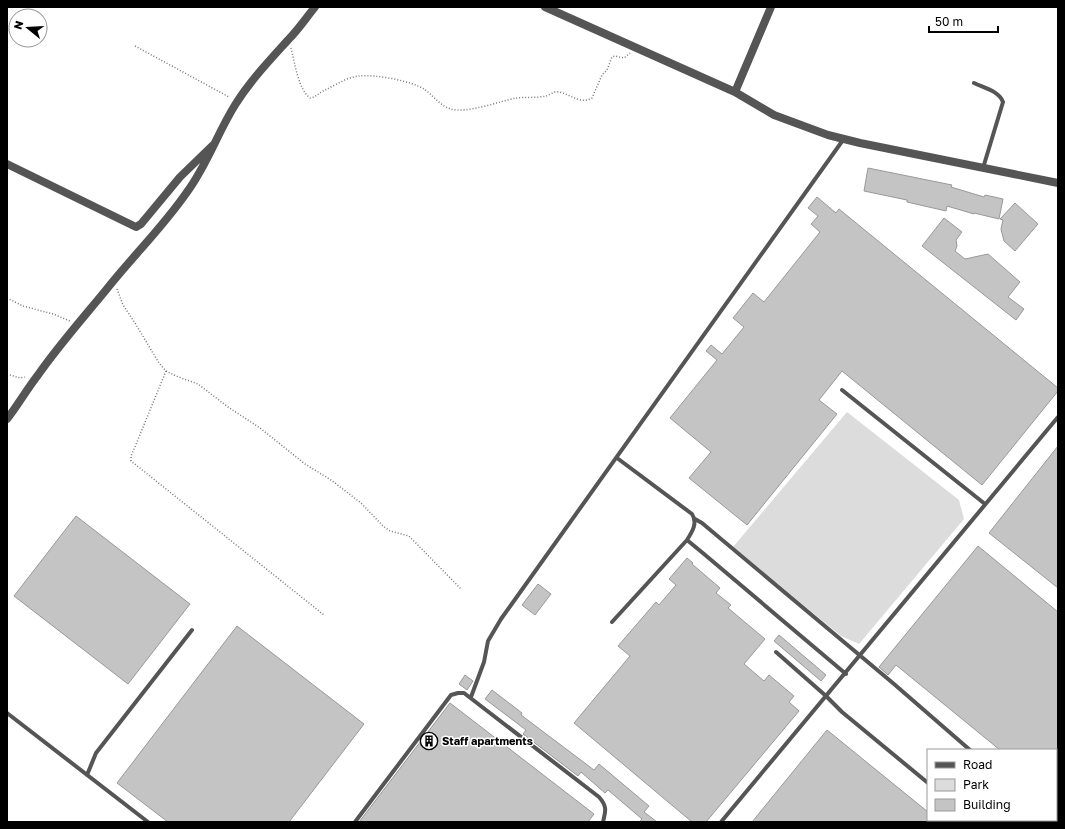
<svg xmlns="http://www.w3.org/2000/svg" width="1065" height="829" viewBox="0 0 1065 829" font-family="'Golos Text',sans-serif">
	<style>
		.green { fill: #dcdcdc }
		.building { fill: #c4c4c4; stroke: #999 }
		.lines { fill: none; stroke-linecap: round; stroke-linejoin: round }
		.path { stroke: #777; stroke-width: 1.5; stroke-dasharray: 1 2; stroke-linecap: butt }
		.service { stroke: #555; stroke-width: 4 }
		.minor { stroke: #555; stroke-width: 8 }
		.labels { text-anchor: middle; stroke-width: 3; stroke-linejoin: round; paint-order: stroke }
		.poi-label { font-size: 11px; font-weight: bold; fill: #000; stroke: #fff; text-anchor: start }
	</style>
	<rect width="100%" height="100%" fill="#fff"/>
	<path class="green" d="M847,412l112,88 5,19 -105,125 -18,-8 -108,-89z"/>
	<path class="building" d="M868,168l84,17 -1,2 33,10 1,-2 18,4 -4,20 -25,-6v1l-27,-8 -1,5 -39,-9v-2l-43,-9z
		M817,197l19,16 3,-4 219,179v3l-76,94 -140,-114 -23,29 18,14 -90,111 -58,-47 22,-26 -41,-34 47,-58 -11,-9 5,-6 11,9 22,-27 -11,-9 20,-25 11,9 56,-70 -9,-8 7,-8 -10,-8z
		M1015,203l23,21 -23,27 -11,-10 -3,-12 2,-9 -3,-1z
		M944,218l18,14 -6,8 1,6 -2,5 10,8 23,-5 32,28 -12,15 16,12 -8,11 -94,-74z
		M1058,446v142l-69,-55z
		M76,516l114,88 -62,80 -114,-88z
		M978,546l80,66v138h-58l-104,-85 -8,10 -9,-8z
		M687,558l6,5 -1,1 28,24 -4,5 15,12 -3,3 37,31 -21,25 20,17 5,-6 25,21 -5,6 10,9 -93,111h-14l-118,-99 56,-67 -12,-10 38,-44 3,3 17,-20 -7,-6z
		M538,584l13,10 -16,21 -13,-10z
		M237,626l127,98 -75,98h-121l-51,-39z
		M779,635l47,40 -5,6 -47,-40z
		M465,675l8,6 -6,9 -8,-6z
		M492,690l30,23 -1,2 73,55 5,-6 50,42 -5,6 13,10h-18l3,-3 -34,-29 -3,3 -24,-21 -3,4 -55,-42 3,-4 -41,-31z
		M450,703l144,111 -6,8h-229z
		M827,730l101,82v10h-176z"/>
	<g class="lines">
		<path class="path" d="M135,46l94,51
			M291,48c4,15 7,41 19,50 6,-1 8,-4 13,-7 11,-5 24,-14 36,-15 16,-2 52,5 65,13 9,6 16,17 27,20 14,5 50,-8 65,-11 9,-1 22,0 30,-2 3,-1 6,-3 9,-4 10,-2 25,14 37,6l10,-23 5,-5 5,-13 3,-1 9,2 6,-5
			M117,289l6,16 12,18 24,40 7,8 10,5 22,8 30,23 32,21 45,36 26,16 30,23 22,23 7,5 19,5 52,53
			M7,298l16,8 30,8 17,7
			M166,371l-29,71 -6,14v5l193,154
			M7,374l13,4 5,-1"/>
		<path class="service" d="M974,83c10,5 25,8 29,19l-20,66
			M842,390l143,114
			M695,519l7,4 192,161 76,66
			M687,540l17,14 142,120
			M612,622l75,-82c5,-8 11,-17 5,-26l-75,-56
			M776,652l50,44 16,16 86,71
			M471,697l13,-35 4,-21 13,-22 342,-479
			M7,713l141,109
			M87,775l9,-22 96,-123
			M355,822l96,-127 7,-2h6l135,104c8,9 7,13 4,25
			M721,822l337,-405"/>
		<path class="minor" d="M545,7l190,85 39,23 54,20 32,8 198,40
			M735,92l36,-85
			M7,164l129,63 5,-3 39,-47 32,-31
			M7,419c11,-14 20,-30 31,-44 21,-30 45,-57 68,-85 26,-33 57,-63 81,-98 20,-27 30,-58 48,-87 15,-24 34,-44 53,-65 10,-10 18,-22 27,-33"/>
	</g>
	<defs>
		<symbol id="building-ring" viewBox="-11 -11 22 22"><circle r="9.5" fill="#fff" stroke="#000" stroke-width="1.5"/><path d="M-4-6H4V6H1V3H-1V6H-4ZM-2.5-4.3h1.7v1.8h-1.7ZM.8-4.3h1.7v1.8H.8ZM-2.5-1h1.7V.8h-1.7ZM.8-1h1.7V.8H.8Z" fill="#000"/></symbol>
	</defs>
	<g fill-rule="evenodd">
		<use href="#building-ring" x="419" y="731" width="20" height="20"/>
	</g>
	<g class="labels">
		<g class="poi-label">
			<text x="442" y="745">Staff apartments</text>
		</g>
	</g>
	<rect width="1065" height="829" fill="none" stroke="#000000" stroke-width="16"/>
	<rect x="927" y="749" width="130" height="72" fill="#ffffff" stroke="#999999"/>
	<rect x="935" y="762" width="20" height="6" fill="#555555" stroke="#999999"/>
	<text x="963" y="769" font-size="12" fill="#000000">Road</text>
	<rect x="935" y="779" width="20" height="12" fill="#dcdcdc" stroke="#999999"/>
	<text x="963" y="789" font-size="12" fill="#000000">Park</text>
	<rect x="935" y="799" width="20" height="12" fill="#c4c4c4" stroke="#999999"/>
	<text x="963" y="809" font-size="12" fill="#000000">Building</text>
	<g transform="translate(28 28) rotate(288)"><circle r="19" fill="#ffffff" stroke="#999999"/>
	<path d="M0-3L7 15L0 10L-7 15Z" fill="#000000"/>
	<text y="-6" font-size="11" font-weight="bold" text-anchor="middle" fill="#000000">N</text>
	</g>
	<path d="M929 26v6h69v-6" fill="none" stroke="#000000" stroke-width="2"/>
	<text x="935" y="26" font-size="12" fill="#000000" stroke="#ffffff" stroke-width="3" paint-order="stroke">50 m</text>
</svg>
